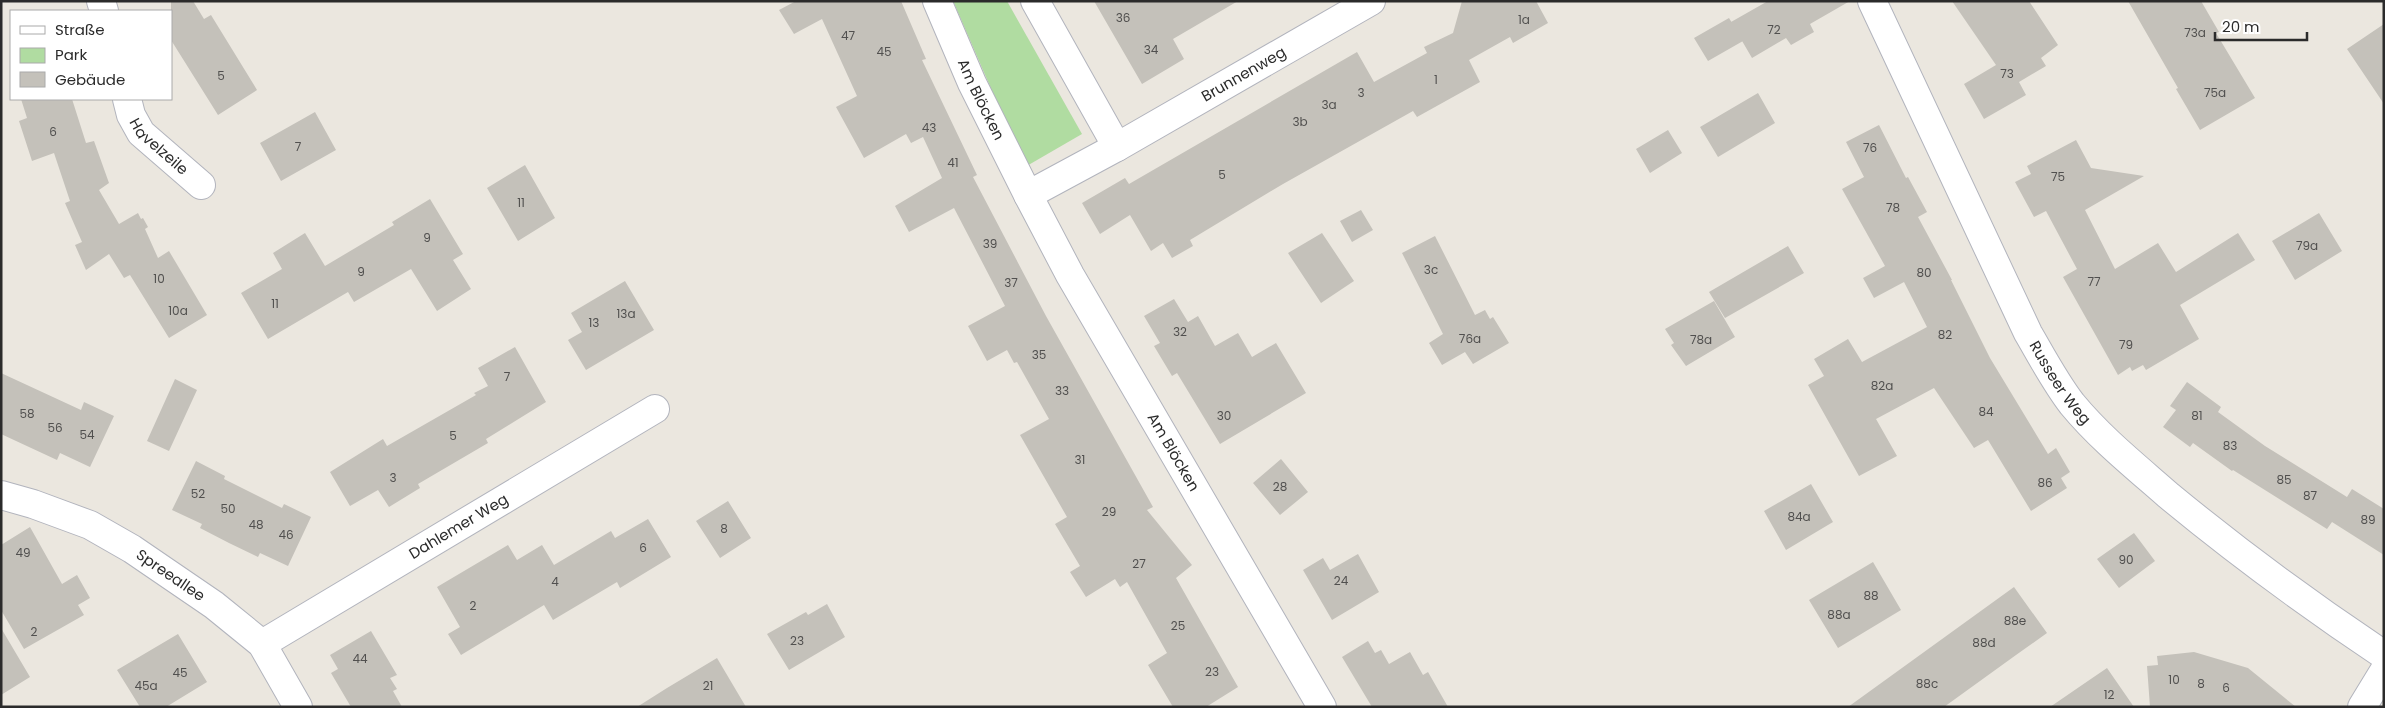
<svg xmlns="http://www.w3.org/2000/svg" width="2385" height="708" viewBox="0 0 2385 708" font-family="Poppins,sans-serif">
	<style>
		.green { fill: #b0dca1 }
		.building { fill: #c4c1ba }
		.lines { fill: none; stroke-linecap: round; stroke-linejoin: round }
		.minor-casing { stroke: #b2b4bd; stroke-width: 30 }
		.minor { stroke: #fff; stroke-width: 28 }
		.labels { text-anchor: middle; stroke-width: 4; stroke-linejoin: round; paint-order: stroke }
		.number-label { font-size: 12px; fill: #51504f }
		.street-label { font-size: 15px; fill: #2b2b2b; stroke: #fff }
	</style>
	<rect width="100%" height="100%" fill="#ebe7df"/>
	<path class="green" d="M953,1h54l75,133 -57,33z"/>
	<path class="building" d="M171,1h22l11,18 7,-4 46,75 -39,25 -47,-75z
		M796,1h105l25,58 -4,1 55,115 -4,2 73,139 107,191 -6,3 45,55 -16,13 62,109 -32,20h-33l-25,-42 19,-12 -40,-71 -7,5 -5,-8 -29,18 -16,-25 10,-6 -25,-42 12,-7 -47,-82 29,-16 -32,-57 -3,1 -7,-13 -20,11 -19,-35 37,-20 -51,-98 -45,24 -14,-26 47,-28 -19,-41 -12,6 -5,-9 -42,24 -28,-51 21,-11 -35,-77 -28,15 -15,-24z
		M1094,1h144l-65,38 11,20 -42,25z
		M1462,1h74l12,22 -35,20 -3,-6 -41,23 11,22 -63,35 -4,-6 -130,73 -93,56 3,6 -21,12 -9,-15 -12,8 -21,-36 -30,19 -18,-31 43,-25 4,6 228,-132 17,30 53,-29 -3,-6 29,-14z
		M1768,1h82l-40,23 4,8 -23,13 -5,-7 -34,20 -21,-36z
		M1952,1h77l29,44 -17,13 5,8 -27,16 7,13 -42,24 -20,-35 32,-19z
		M2128,1h73l18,31 -3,1 39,65 -55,32 -24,-41 2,-1z
		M1729,18l14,23 -35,20 -14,-23z
		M2384,24v80l-37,-55z
		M1758,93l17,30 -57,34 -18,-30z
		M21,99h51l14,44 8,-2 15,42 -10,7 20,34 19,-11 3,6 2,-1 5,9 -3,2 13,29 11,-7 38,64 -38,23 -39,-63 -6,3 -15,-24 -23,16 -11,-25 7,-3 -17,-39 5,-2 -16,-48 -22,8 -13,-40 8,-3z
		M315,112l21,38 -55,31 -21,-38z
		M1879,125l27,53 2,-1 19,35 -9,5 34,63h-1l39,78 58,96 8,-6 14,24 -9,6 6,10 -36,23 -43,-71 -14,8 -40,-60 -58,31 21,37 -38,20 -51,-91 16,-9 -10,-17 34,-20 14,23 65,-35 -23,-45 -30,16 -11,-20 22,-12 -43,-77 22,-12 -18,-35z
		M1668,130l14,23 -32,20 -14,-24z
		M2076,140l15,28 53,8 -59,34 30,59 43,-26 18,29 62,-39 17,27 -75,45 19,34 -53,31 -3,-5 -11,6 -2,-4 -12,8 -55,-98 14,-8 -31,-58 -12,6 -19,-35 16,-8 -4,-8z
		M525,165l30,53 -37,23 -31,-53z
		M430,199l33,55 -10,6 18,29 -34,22 -26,-42 -57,33 -6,-10 -80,47 -27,-46 41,-24 -9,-16 32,-20 20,33 69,-41 -2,-3z
		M1361,210l12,20 -21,12 -12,-21z
		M2319,213l23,38 -47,29 -23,-39z
		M1322,233l32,48 -33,22 -33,-50z
		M1435,236l40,79 10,-5 5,9 3,-2 16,26 -36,21 -8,-12 -23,13 -13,-22 14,-9 -41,-81z
		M1788,246l16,27 -79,45 -16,-26z
		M625,281l29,49 -68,40 -18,-30 14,-8 -11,-19z
		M1174,299l14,23 10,-6 17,30 23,-13 14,24 24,-14 30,50 -86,51 -43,-71 -5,3 -18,-30 6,-3 -16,-27z
		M1714,301l21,36 -49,29 -15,-21 3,-2 -9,-14z
		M515,347l31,55 -60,37 2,4 -70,41 2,4 -31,19 -11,-17 -28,16 -20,-34 53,-33 4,7 89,-51 -2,-2 14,-7 -10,-18z
		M1,373l80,37 3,-8 30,14 -24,51 -30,-14 -3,7 -56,-26z
		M175,379l22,11 -28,61 -22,-10z
		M2187,382l34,25 -3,5 47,34 82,51 5,-8 32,20v46l-52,-33 -5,7 -94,-59 -1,1 -39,-28 -3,4 -27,-20 13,-17 -6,-4z
		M1281,459l27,33 -28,23 -27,-32z
		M196,461l29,15 -1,3 58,29 2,-4 27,13 -23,49 -28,-13 -2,4 -29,-14 -29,-15 2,-4 -30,-14z
		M1811,484l22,38 -47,28 -22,-39z
		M728,501l23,37 -31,20 -24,-37z
		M648,519l23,38 -51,31 -3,-6 -64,38 -9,-15 -83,50 -13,-21 12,-7 -23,-40 71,-42 9,15 25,-15 12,20 57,-34 4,7z
		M30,527l32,57 15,-9 13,23 -12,7 6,10 -60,34 -23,-39v-65z
		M2134,533l21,28 -36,27 -22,-29z
		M1358,554l21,38 -47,28 -29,-50 20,-12 7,12z
		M1873,562l28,48 -63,38 -29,-48z
		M2014,587l33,46 -31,22 -72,52h-96z
		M827,604l18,33 -56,33 -22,-36 39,-22 2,3z
		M1,628l29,49 -29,18z
		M371,631l26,44 -7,3 7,11 -4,2 9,16h-51l-20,-34 7,-4 -8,-14z
		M178,634l29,48 -41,25h-26l-23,-37z
		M1368,641l7,12 6,-3 8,14 21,-12 13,23 5,-3 20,35h-76l-30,-50z
		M2194,652l54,16 48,39h-146l-3,-41 11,-1 -1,-9z
		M717,658l29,49h-109l30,-19z
		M2107,668l27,39h-84l35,-24z"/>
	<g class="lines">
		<defs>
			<g id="minor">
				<path d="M101,1l3,10"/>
				<path id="s1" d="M937,1l35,82 56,112"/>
				<path id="s2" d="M1035,1l82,146 -89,48 42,80 252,432"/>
				<path id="s3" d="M1872,1l156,332c14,24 27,49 44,71 28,34 63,62 96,91 69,57 141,110 216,160"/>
				<path id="s4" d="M127,99l4,16 10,18 60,52"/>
				<path id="s5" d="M1117,147l254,-146"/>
				<path id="s6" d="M1,495l32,9 57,21 42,24 82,56 48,39 36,63"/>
				<path id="s7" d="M262,644l393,-235"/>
				<path d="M2362,707l22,-36"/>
			</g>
		</defs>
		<use href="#minor" class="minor-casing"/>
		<use href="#minor" class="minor"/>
	</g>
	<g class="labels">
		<g class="number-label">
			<text x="1123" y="22">36</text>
			<text x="1524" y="24">1a</text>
			<text x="1774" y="34">72</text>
			<text x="2195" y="37">73a</text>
			<text x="848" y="40">47</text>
			<text x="1151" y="54">34</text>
			<text x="884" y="56">45</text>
			<text x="2007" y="78">73</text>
			<text x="221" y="80">5</text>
			<text x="1436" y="84">1</text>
			<text x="1361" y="97">3</text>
			<text x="2215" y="97">75a</text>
			<text x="1329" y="109">3a</text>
			<text x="1300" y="126">3b</text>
			<text x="929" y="132">43</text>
			<text x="53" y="136">6</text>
			<text x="298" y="151">7</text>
			<text x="1870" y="152">76</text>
			<text x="953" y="167">41</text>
			<text x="1222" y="179">5</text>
			<text x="2058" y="181">75</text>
			<text x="521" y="207">11</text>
			<text x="1893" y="212">78</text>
			<text x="427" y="242">9</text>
			<text x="990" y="248">39</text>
			<text x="2307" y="250">79a</text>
			<text x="1431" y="274">3c</text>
			<text x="361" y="276">9</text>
			<text x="1924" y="277">80</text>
			<text x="159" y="283">10</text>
			<text x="2094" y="286">77</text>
			<text x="1011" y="287">37</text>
			<text x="275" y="308">11</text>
			<text x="178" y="315">10a</text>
			<text x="626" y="318">13a</text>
			<text x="594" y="327">13</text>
			<text x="1180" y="336">32</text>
			<text x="1945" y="339">82</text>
			<text x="1470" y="343">76a</text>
			<text x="1701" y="344">78a</text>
			<text x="2126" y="349">79</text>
			<text x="1039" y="359">35</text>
			<text x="507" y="381">7</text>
			<text x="1882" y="390">82a</text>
			<text x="1062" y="395">33</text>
			<text x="1986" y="416">84</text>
			<text x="27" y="418">58</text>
			<text x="1224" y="420">30</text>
			<text x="2197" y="420">81</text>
			<text x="55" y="432">56</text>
			<text x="87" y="439">54</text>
			<text x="453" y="440">5</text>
			<text x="2230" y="450">83</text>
			<text x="1080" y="464">31</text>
			<text x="393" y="482">3</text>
			<text x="2284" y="484">85</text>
			<text x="2045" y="487">86</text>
			<text x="1280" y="491">28</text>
			<text x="198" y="498">52</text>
			<text x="2310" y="500">87</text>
			<text x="228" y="513">50</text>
			<text x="1109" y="516">29</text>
			<text x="1799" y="521">84a</text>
			<text x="2368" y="524">89</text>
			<text x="256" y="529">48</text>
			<text x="724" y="533">8</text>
			<text x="286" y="539">46</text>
			<text x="643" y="552">6</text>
			<text x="23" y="557">49</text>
			<text x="2126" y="564">90</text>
			<text x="1139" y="568">27</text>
			<text x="1341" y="585">24</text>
			<text x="555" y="586">4</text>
			<text x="1871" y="600">88</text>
			<text x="473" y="610">2</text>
			<text x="1839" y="619">88a</text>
			<text x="2015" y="625">88e</text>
			<text x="1178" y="630">25</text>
			<text x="34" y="636">2</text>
			<text x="797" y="645">23</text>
			<text x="1984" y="647">88d</text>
			<text x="360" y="663">44</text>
			<text x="1212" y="676">23</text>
			<text x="180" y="677">45</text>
			<text x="2174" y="684">10</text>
			<text x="1927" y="688">88c</text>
			<text x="2201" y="688">8</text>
			<text x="146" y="690">45a</text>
			<text x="708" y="690">21</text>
			<text x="2226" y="692">6</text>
			<text x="2109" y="699">12</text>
		</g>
		<g class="street-label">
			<text dy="5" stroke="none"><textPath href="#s5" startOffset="146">Brunnenweg</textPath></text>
			<text dy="5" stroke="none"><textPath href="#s1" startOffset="108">Am Blöcken</textPath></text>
			<text dy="5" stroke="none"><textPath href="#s4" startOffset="59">Havelzeile</textPath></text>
			<text dy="5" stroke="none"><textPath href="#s3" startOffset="426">Russeer Weg</textPath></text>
			<text dy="5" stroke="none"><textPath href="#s2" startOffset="564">Am Blöcken</textPath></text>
			<text dy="5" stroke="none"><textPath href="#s7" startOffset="229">Dahlemer Weg</textPath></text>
			<text dy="5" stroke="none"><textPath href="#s6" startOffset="189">Spreeallee</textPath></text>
		</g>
	</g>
	<rect width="2385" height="708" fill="none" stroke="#2b2b2b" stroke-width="5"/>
	<rect x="10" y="10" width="162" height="90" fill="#ffffff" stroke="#aaaaaa"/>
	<rect x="20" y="26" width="25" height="8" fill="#ffffff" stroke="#aaaaaa"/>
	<text x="55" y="35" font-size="15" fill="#2b2b2b">Straße</text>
	<rect x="20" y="48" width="25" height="15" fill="#b0dca1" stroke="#aaaaaa"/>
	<text x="55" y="60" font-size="15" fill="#2b2b2b">Park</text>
	<rect x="20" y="72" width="25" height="15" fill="#c4c1ba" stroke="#aaaaaa"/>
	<text x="55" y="85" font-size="15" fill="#2b2b2b">Gebäude</text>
	<path d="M2215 32v8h92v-8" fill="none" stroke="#2b2b2b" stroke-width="2.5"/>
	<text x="2222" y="32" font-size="15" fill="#2b2b2b" stroke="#ffffff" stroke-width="4" paint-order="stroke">20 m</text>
</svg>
